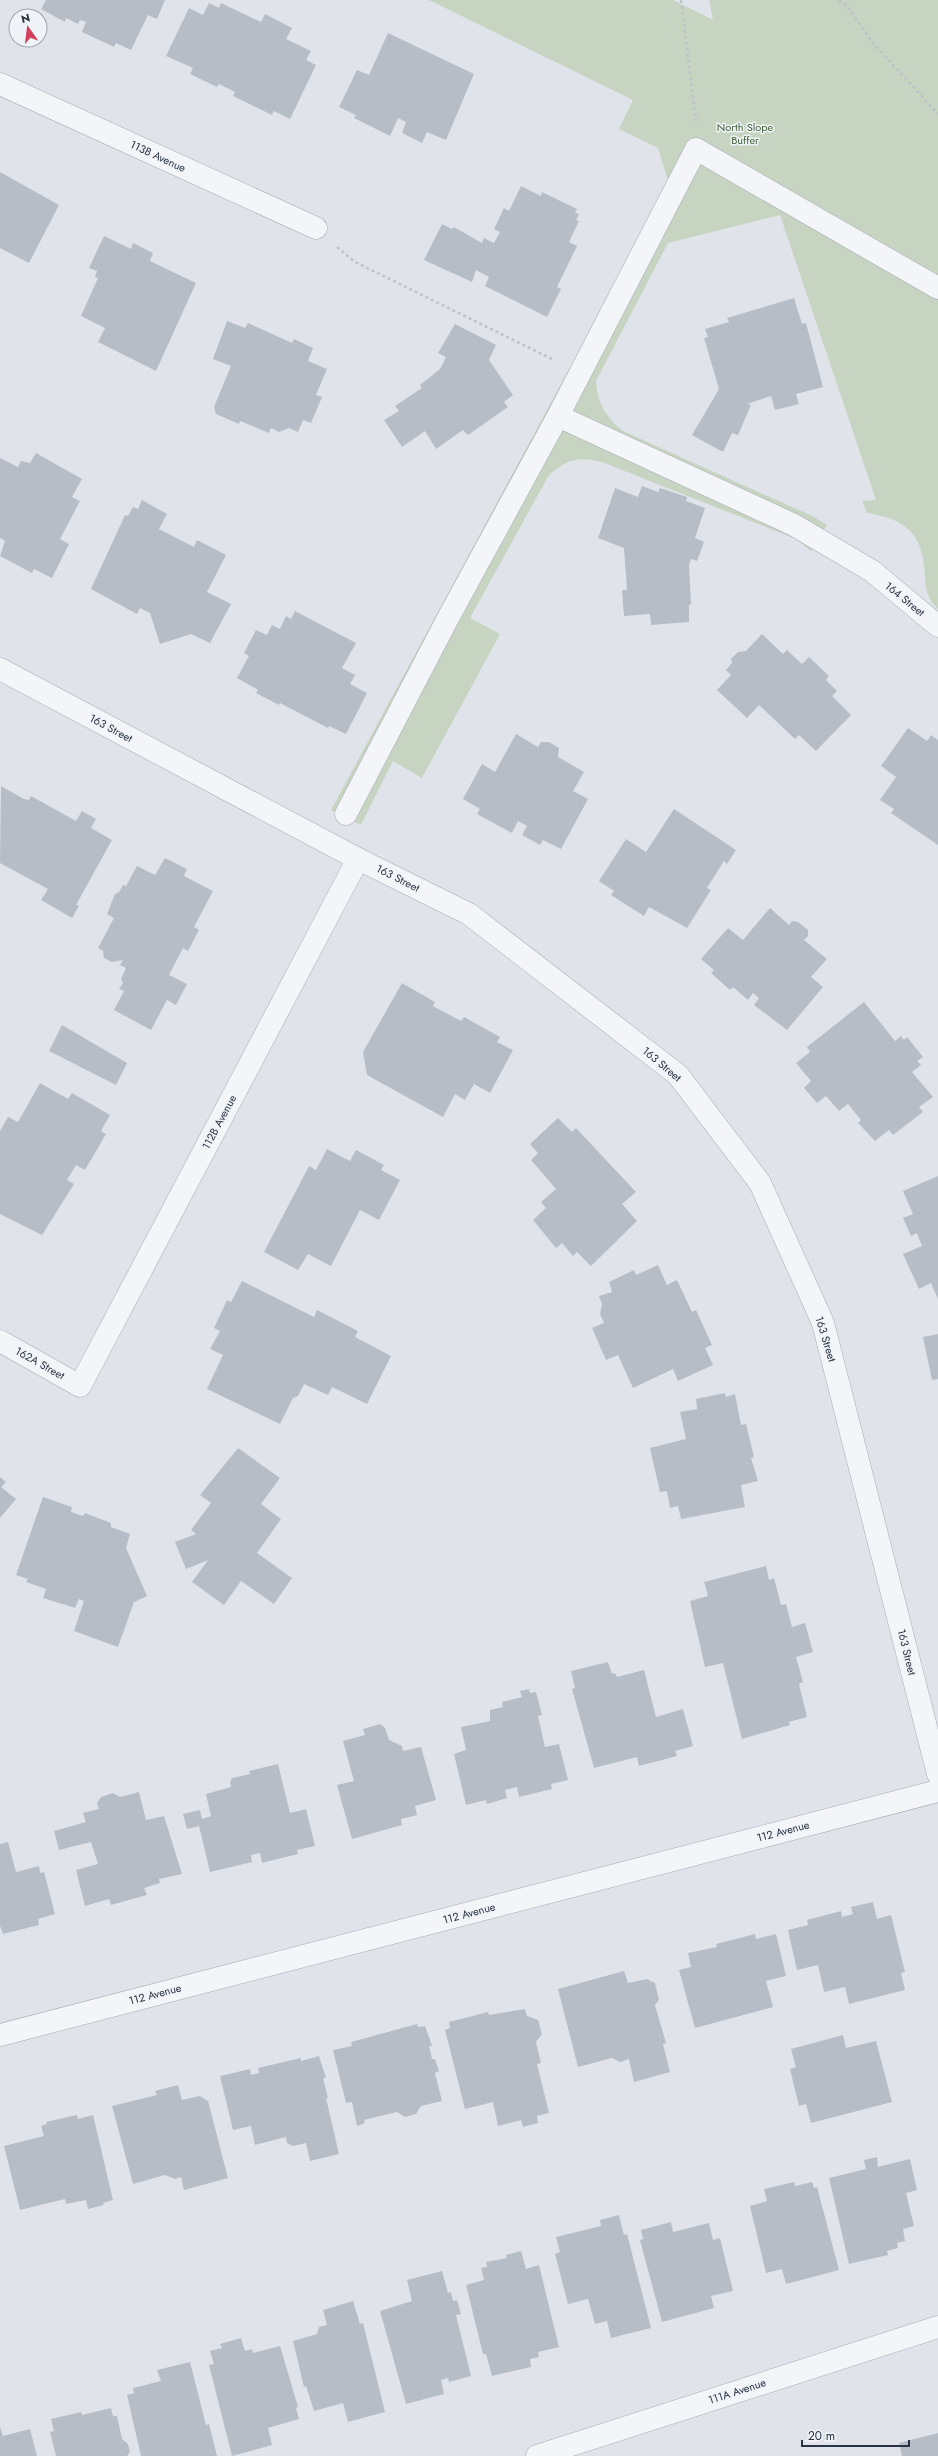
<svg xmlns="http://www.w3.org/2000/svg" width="938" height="2456" viewBox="0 0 938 2456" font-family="Jost,sans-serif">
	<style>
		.green { fill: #c6d4c1 }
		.building { fill: #b7bdc7 }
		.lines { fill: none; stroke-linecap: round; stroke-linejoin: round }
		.minor-casing { stroke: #a5abb4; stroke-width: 23 }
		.path { stroke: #bec2c9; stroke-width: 2.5; stroke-dasharray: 3 3; stroke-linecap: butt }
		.minor { stroke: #f3f5f8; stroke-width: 22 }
		.labels { text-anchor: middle; stroke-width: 3; stroke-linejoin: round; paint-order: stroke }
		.park-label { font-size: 11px; fill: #3e5e35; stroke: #f0f3f7 }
		.street-label { font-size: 11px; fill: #283242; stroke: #f0f3f7 }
	</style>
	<rect width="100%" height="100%" fill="#e0e4ea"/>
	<path class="green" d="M429,0h244l40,20 -4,-20h229v609c-14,-13 -12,-26 -14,-43 -3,-36 -24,-48 -57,-53l-5,-12 14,-1 -96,-285 -112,28 -72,138c1,22 10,37 27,50l189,85 15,9 -10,13 -6,13 -15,-12 -194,-77c-24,-6 -35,-3 -53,13l-79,143 30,16 -78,144 -29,-17 -32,64 -30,-15 338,-626 -11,-36 -39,-19 14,-29z"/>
	<path class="building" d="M46,0h119l-8,19 -9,-4 -17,35 -15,-7 -2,4 -32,-15 4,-10 -6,-2 -2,4 -12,-6 -1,4 -24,-13z
		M209,3l10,5 2,-5 40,19 4,-8 27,14 -6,11 25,12 -5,9 10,5 -26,54 -16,-8 -2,4 -39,-19 2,-4 -16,-8 -2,3 -27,-13 3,-6 -27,-12 23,-48 14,7z
		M388,33l86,41 -28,66 -19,-8 -5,11 -20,-10 4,-11 -8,-4 -8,18 -36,-18 2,-3 -17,-8 18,-37 12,5z
		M0,172l59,33 -30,58 -29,-15z
		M521,186l20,10 1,-4 35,17 -2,4 4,1 -3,6 3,1 -10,21 8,4 -20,41 4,2 -14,28 -62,-31 4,-9 -13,-7 -4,12 -48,-22 18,-36 10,5 2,-2 28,16 2,-5 10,5 6,-11 -6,-3 10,-21 5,3z
		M104,236l27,13 2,-6 20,10 -3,8 46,22 -40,88 -58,-29 7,-14 -24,-12 17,-38 -3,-1 2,-6 -8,-3z
		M794,298l8,26 4,-1 17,64 -27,7 3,10 -24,6 -4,-14 -24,8 4,1 -13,30 -6,-2 -9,19 -31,-17 27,-46 -15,-51 4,-1 -3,-8 24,-7 -2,-4z
		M227,321l18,7 3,-5 44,20 2,-4 19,9 -5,13 19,8 -11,26 6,2 -11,26 -8,-3 -5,12 -9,-4 -10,4 -8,-4 -2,5 -29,-12 -1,3 -23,-10 -2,-7 17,-41 -18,-7z
		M455,324l41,21 -7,15 24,35 -9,7 4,5 -40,28 -5,-5 -27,19 -11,-18 -23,16 -18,-27 15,-9 -4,-5 27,-18 -2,-3 20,-16 6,-12 -8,-4z
		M36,453l46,26 -10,18 8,4 -20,38 9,5 -17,34 -18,-9 -2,4 -32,-17 5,-15 -5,-3v-80l18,9 3,-6 9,2z
		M642,486l16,6 2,-4 27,9 -1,4 19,7 -10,30 9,4 -7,19 -6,-2 -2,6 2,39 -2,1v17l-38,3 -1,-11 -26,2 -2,-26h5l-3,-42 -26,-10 17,-50 23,9z
		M142,500l25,14 -8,15 35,18 3,-7 29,15 -19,37 24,12 -21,39 -19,-9 -31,10 -10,-31 -10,-5 -3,6 -46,-25 34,-74 3,1 5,-9 5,2z
		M295,611l61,32 -14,25 13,7 -5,9 17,9 -21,41 -17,-8 -1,2 -48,-25 -1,2 -23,-12 2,-3 -21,-12 12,-22 -5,-3 12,-23 11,5 5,-10 8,4 6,-13 5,3z
		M762,634l21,20 4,-4 15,14 7,-7 20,19 -3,4 11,11 -5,5 19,19 -35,36 -17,-16 -4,4 -36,-34 -12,13 -30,-28 14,-15 -5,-5 6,-7 -1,-4 7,-7 8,-1z
		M908,728l19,13 4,-6 7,5v105l-47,-32 3,-4 -14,-9 16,-23 -15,-11z
		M516,734l22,13 3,-5h8l10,6 -1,9 26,15 -11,19 15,8 -27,50 -18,-9 -3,5 -18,-10 5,-9 -9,-5 -6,12 -35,-19 3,-5 -17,-10 19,-35 13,8z
		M1,786l23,13 5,1 2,-4 45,25 6,-10 14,8 -5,9 21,12 -36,65 3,1 -7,12 -31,-18 7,-11 -48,-26z
		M674,809l62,41 -9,14 -3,-3 -17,27 4,2 -24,38 -38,-21 -5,9 -33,-21 3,-4 -15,-10 27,-42 20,13z
		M165,858l22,11 -3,7 29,15 -19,36 5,3 -11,21 -5,-3 -14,27 18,9 -11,21 -9,-5 -16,30 -37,-20 10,-19 -5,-2 4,-6 -2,-4 5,-11 -6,-3 3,-5 -11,2 -8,-4 -1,-7 -5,-3 16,-30 -7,-4 8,-20 4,-2 4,-7 3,1 11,-20 18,9z
		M770,908l19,17 3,-4 6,1 10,8v6l-4,4 23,19 -16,18 12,10 -36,43 -33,-25 5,-7 -6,-5 -5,7 -15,-13 -3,3 -19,-17 3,-3 -13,-11 27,-31 15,12z
		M402,983l33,19 -2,4 28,15 3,-4 36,20 -3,5 16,8 -23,43 -16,-9 -9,16 -10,-6 -12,23 -76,-42 -4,-23z
		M864,1002l31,39 6,-5 3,4 3,-3 16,20 -6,4 4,4 -9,7 21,25 -14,10 4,5 -30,23 -4,-5 -14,11 -17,-18 3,-3 -13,-16 -9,7 -13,-15 -9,7 -13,-15 7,-7 -15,-18 14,-11 -3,-5z
		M62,1025l65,38 -11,22 -67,-34z
		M40,1083l28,16 4,-6 38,22 -9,16 5,3 -21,36 -9,-5 -9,15 7,4 -32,51 -42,-21v-83l8,-14 10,5z
		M558,1118l14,14 4,-4 60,64 -14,12 15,17 -46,45 -14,-14 -4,4 -11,-13 -6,5 -23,-28 13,-12 -5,-6 15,-13 -25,-29 7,-7 -8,-9z
		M327,1149l23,12 6,-11 28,15 -3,5 19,10 -21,40 -19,-10 -29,56 -23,-12 -10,16 -34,-18 45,-86 7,4z
		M938,1176v123l-7,-16 -12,6 -16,-35 19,-8 -5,-13 -6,3 -8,-18 10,-4 -10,-23z
		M658,1265l9,20 10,-5 15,32 4,-2 16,35 -7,3 8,17 -35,16 -5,-12 -40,19 -15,-33 -12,5 -14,-32 12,-5 -4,-9 2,-10 -3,-8 13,-4 -3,-10 25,-12 2,5z
		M242,1281l72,36 3,-7 41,21 -3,6 36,19 -24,48 -35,-17 -4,8 -24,-11 -6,12 -5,2 -13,26 -73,-35 16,-34 -13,-6 10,-18 -6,-3 13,-28 4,2z
		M938,1334v45l-6,1 -9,-43z
		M725,1393l1,4 9,-3 6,31 5,-1 8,33 -3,1 7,23 -17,4 4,22 -64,12 -3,-13 -8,2 -3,-17 -7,1 -10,-44 36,-9 -6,-27 17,-3 -1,-10z
		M238,1448l42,30 -19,26 20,15 -24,34 35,25 -18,26 -33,-23 -17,24 -32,-23 16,-22 -22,9 -11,-27 21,-8 -5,-4 20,-27 -11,-8z
		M0,1477l6,5 -5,5 15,12 -16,19z
		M43,1497l29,10 -1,5 12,4 2,-3 26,10v4l19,7 -4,14 21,48 -13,6 -16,45 -44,-16 10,-30 -5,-2 -4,9 -32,-10 3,-9 -20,-7 2,-3 -12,-4z
		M766,1566l3,14 5,-2 7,27 5,-1 6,23 13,-4 8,29 -17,5 7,25 -4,2 8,33 -18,5 1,3 -48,14 -19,-76 -18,4 -15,-66 18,-5 -4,-14z
		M608,1662l4,12 3,-1 2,4 27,-7 12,47 27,-8 10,37 -18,5 2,5 -38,10 -2,-9 -43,11 -22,-79 3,-1 -4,-17z
		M529,1689l1,4 6,-1 6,23 -4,1 7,31 14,-3 9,36 -17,4 1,5 -33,8 -2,-10 -12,3 2,8 -20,6 -1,-4 -20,5 -12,-51 12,-4 -5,-23 29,-6v-11l13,-3 -1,-5 20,-5 -2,-6z
		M380,1724l5,4 4,12 13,6 1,5 18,-4 15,53 -21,6 2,9 -16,4 1,6 -50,14 -15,-54 17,-4 -11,-40 22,-6 -2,-6z
		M278,1764l12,49 16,-4 9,37 -18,4 1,4 -36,9 -2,-10 -9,2 1,7 -42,10 -11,-46 -12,3 -4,-15 17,-4 2,9 9,-3 -5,-22 25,-7 -1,-5 2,-4 18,-4 -1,-3z
		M139,1792l7,28 18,-4 18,58 -23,5 1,4 -16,5 3,7 -36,10 -2,-6 -24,7 -9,-36 22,-6 -7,-22 -32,8 -5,-19 32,-9 -3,-9 16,-4 -2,-6 4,-6 12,-4 7,4z
		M8,1842l8,30 23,-6 1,7 4,-1 11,42 -17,5 1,6 -36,9 -3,-8v-82z
		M873,1902l4,17 14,-4 14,57 -4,1 4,17 -56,14 -4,-17 -21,5 -6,-27 -21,5 -9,-40 20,-5 -1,-5 34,-9 1,6 11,-3 -2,-7z
		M755,1934l1,5 20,-5 10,42 -20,5 7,26 -78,21 -16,-58 12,-3 -3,-14 29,-6 -1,-3z
		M624,1971l4,12 19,-4 8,4 4,17 -4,5 11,38 -3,1 7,28 -36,10 -5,-23 -9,3 -8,-4 -34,9 -20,-78z
		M525,2009l2,7 11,4 4,14 -6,8 5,21 -4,1 12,49 -12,3 1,7 -15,4 -2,-7 -23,6 -5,-24 -28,7 -20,-79 5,-2 -1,-6 39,-10 1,3z
		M417,2024l1,3 7,-1 4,11 3,9h-3l3,13h3l4,12 -4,2 7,28 -21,5 -5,8 -11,3 -8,-5 -33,8 1,3 -8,3 -5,-24 -6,1 -13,-53 19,-4 -1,-4z
		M843,2035l3,13 30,-7 16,61 -81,21 -5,-19 -7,2 -9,-37 6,-2 -5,-18z
		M319,2056l7,22h-3l5,20h-2l13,56 -29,7 -4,-18 -13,3 -6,-3 -1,-6 -31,8 -4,-19 -18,4 -13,-54 30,-7 1,6 8,-2 -1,-5 43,-10v3z
		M178,2085l4,15 18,-4 8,5 20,77 -44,12 -3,-13 -6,2 -10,-4 -32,9 -21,-78 45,-11 -2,-4z
		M77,2115l1,4 15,-4 20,85 -10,3 1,2 -16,4 -2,-9 -20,4 -1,-5 -45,11 -16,-64 40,-10 -3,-10 6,-2 -1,-2z
		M877,2157l1,10 32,-8 7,31 -11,3 8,33 -11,3 2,12 -8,2 1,5 -11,3 1,4 -39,9 -20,-86 37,-9 -2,-9z
		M794,2182l1,4 17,-4 2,6 3,-1 22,83 -53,14 -4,-15 -16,4 -16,-67 17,-5 -3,-12z
		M619,2215l5,20 3,-1 24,94 -40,10 -4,-17 -12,3 -7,-25 -20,5 -13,-50 5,-2 -4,-15 45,-11 -1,-6z
		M671,2222l2,10 36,-9 4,17 7,-2 13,53 -22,5 3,12 -52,14 -22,-82 3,-1 -2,-9z
		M521,2251l5,18 13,-4 20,82 -21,5 1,5 -9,2 1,8 -39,9 -6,-22h-3l-17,-69 18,-5 -3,-12 6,-1 -1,-5 21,-4 -1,-3z
		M442,2271l6,22 3,-1 2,9 4,-1 4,14 -5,1 15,61 -22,6 -1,-4 -7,2 3,14 -38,10 -26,-93 32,-10 -5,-21z
		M353,2301l7,23 3,-1 22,89 -37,10 -5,-19 -29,8 -8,-25 -2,1 -11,-46 24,-7 2,-7 8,-2 -4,-15z
		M241,2338l4,13 7,-2 1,4 27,-7 18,61 -2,1 3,11 -31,9 4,17 -40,11 -23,-91 5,-1 -4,-13 12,-3 -2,-4z
		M190,2362l16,63 3,-1 8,32h-76l-14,-61 7,-2 -1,-5 28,-7 -4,-11z
		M111,2408l2,8h4l5,23 6,5 2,8 -3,4h-71l-6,-24 4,-1 -3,-12 30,-7 1,3z
		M0,2427l3,9 27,-7 7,27h-37z
		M938,2433v23h-36l-3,-13z"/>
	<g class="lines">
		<defs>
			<path id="minor" d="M0,84l316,144
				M558,416l236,109 78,46 66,55
				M0,669l358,190 111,55 209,161 82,108 63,140 115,451
				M346,814l101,-194 111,-204 138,-267 242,139
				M0,1341l80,45 278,-527
				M0,2035l938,-244
				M537,2456l401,-129"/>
		</defs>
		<use href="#minor" class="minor-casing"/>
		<path class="path" d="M681,0l15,121
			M839,0l8,6 26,37 65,71
			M337,247l18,15 199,98"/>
		<use href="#minor" class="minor"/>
	</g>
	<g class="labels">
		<g class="park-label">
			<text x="745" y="131">North Slope<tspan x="745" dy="13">Buffer</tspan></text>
		</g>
		<g class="street-label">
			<text transform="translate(158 156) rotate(25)" y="4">113B Avenue</text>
			<text transform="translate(905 599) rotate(39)" y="4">164 Street</text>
			<text transform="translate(111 728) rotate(28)" y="4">163 Street</text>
			<text transform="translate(398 878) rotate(27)" y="4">163 Street</text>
			<text transform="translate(662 1064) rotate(40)" y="4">163 Street</text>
			<text transform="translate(219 1122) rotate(-62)" y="4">112B Avenue</text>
			<text transform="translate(826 1339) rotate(73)" y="4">163 Street</text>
			<text transform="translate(40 1363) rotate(29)" y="4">162A Street</text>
			<text transform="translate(907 1652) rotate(76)" y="4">163 Street</text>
			<text transform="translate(783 1831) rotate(-15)" y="4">112 Avenue</text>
			<text transform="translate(469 1913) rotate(-15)" y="4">112 Avenue</text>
			<text transform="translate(155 1994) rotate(-15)" y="4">112 Avenue</text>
			<text transform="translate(737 2391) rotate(-18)" y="4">111A Avenue</text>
		</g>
	</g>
	<g transform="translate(28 28) rotate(346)"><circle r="19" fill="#f0f3f7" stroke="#a0a6af"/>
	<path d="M0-3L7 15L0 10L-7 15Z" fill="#d4405b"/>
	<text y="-6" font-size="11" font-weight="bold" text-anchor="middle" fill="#283242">N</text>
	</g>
	<path d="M802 2440v6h107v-6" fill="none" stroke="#283242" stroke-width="2"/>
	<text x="808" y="2440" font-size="12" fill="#283242" stroke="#f0f3f7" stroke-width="3" paint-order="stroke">20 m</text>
</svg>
